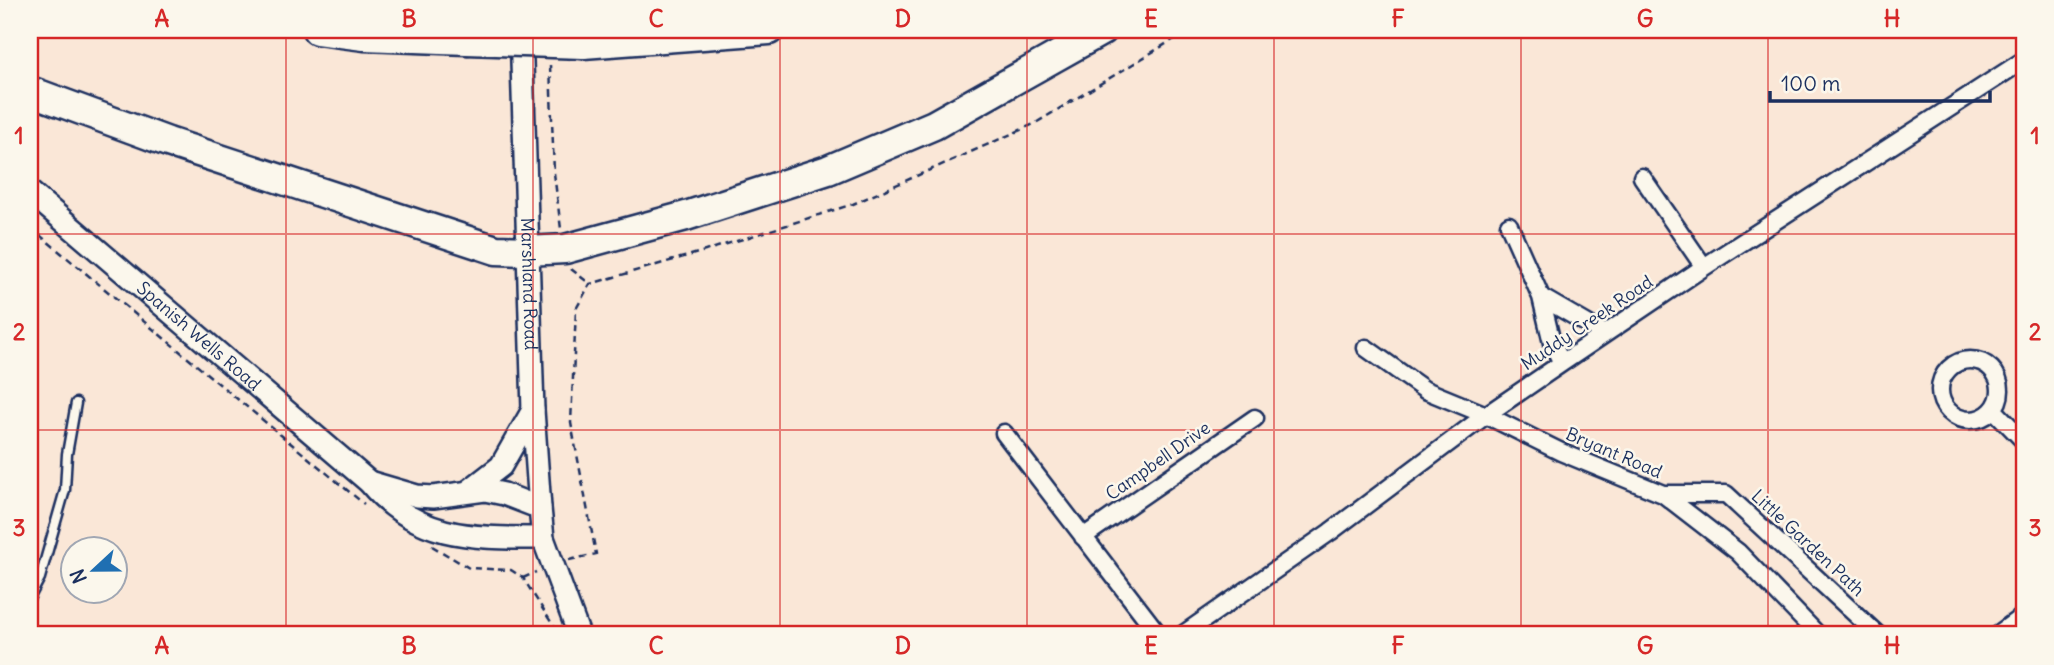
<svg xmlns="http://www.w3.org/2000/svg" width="2054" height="665" viewBox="0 0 2054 665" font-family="Delius,sans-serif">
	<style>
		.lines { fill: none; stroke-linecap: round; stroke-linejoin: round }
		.lane-casing { stroke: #1b2f5e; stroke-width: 13 }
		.street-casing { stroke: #1b2f5e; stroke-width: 21 }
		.secondary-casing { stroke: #1b2f5e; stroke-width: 26 }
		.highway-casing { stroke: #1b2f5e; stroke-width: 33 }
		.path { stroke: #1b2f5e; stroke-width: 2.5; stroke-dasharray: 7 5; stroke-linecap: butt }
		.lane { stroke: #fbf7ec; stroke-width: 8 }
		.street { stroke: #fbf7ec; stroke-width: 16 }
		.secondary { stroke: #fbf7ec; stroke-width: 21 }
		.highway { stroke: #fbf7ec; stroke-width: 28 }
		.highway-bridge-casing { stroke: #1b2f5e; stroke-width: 33; stroke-linecap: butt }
		.highway-bridge { stroke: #fbf7ec; stroke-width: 28 }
		.grid { fill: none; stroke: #d62828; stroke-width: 2; stroke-opacity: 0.55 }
		.labels { text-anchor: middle; stroke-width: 5; stroke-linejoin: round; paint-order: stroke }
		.street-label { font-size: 18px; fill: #1b2f5e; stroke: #fbf7ec }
		.neatline { fill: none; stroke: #d62828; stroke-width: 2.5 }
		.grid-label { font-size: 23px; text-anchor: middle; font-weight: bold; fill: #d62828 }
	</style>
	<rect width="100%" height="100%" fill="#fae7d7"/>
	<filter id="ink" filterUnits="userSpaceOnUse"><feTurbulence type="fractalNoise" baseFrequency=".0143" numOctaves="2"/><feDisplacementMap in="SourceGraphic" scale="14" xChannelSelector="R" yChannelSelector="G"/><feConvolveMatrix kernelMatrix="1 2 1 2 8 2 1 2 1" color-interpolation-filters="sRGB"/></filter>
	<g filter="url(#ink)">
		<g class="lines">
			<defs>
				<path id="lane" d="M30,597l10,-19 25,-88 2,-36 9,-51"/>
				<path id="street" d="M1642,177l62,90
					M1509,225l32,72 64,37
					M1541,297l11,46 10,20
					M1366,348l59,42 61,25 75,37 102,42 75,58 80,83
					M1940 390a30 30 0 1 1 60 0a30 30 0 1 1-60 0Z
					M1993,409l31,32
					M1004,433l155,202
					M1663,494h63l152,141
					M1083,537l172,-119
					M1182,635l148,-103 156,-117 76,-52 142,-96 320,-207
					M1997,635l27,-20"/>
				<g id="secondary">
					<path id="s1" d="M521,30l12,380 7,98 3,30 36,97"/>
					<path id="s2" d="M30,192l339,290c47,58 105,56 174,56"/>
					<path d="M369,482l48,14 16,1 52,-7 19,4 36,14"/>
					<path d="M470,490l31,-24 32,-56"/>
				</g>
				<path id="highway" d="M317,30l47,6 103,4
					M583,44l186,-14
					M30,91l138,51 328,108 31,1 38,-2 121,-33 142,-46 106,-45 169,-95"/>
			</defs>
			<use href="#lane" class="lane-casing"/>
			<use href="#street" class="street-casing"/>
			<use href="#secondary" class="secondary-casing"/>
			<use href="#highway" class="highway-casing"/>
			<path class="path" d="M550,65l4,108 7,56
				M30,227l334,277
				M571,269l19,15
				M432,546l37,22 42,2 12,8 35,55
				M569,560l27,-6 -25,-131 5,-114 14,-25 115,-33 148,-47 181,-80 155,-94
				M523,578l13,-6"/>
			<use href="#lane" class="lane"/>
			<use href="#street" class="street"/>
			<use href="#secondary" class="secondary"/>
			<use href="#highway" class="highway"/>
			<defs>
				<path id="highway-bridge" d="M467,40l116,4"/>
			</defs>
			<use href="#highway-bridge" class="highway-bridge-casing"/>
			<use href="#highway-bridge" class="highway-bridge"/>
		</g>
	</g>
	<path class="grid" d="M286,30v605M533,30v605M780,30v605M1027,30v605M1274,30v605M1521,30v605M1768,30v605M30,234h1994M30,430h1994"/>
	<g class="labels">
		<g class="street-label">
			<text dy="6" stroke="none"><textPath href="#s1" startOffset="254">Marshland Road</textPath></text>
			<text transform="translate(1587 323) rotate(-34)" y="6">Muddy Creek Road</text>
			<text dy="6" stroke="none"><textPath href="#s2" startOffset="222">Spanish Wells Road</textPath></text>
			<text transform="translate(1614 453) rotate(23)" y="6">Bryant Road</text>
			<text transform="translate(1158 461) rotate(-35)" y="6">Campbell Drive</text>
			<text transform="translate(1808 543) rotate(43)" y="6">Little Garden Path</text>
		</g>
	</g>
	<rect width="2054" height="665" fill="none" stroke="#fbf7ec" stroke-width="77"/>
	<g transform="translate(94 570) rotate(248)"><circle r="33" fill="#fbf7ec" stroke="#a1a7b3" stroke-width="2"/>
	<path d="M0-5L12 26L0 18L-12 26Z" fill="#1f6fb2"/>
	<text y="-10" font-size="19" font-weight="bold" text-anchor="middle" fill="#1b2f5e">N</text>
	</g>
	<path d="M1770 91v10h220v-10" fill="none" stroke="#1b2f5e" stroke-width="3.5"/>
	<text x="1781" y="91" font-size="21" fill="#1b2f5e" stroke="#fbf7ec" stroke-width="5" paint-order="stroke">100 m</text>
	<rect x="38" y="38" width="1978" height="588" class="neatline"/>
	<g class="grid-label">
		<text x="162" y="27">A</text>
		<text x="409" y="27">B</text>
		<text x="656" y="27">C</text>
		<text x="903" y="27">D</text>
		<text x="1151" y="27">E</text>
		<text x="1398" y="27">F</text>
		<text x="1645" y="27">G</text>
		<text x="1892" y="27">H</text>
		<text x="19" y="144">1</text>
		<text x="2035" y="144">1</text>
		<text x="19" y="340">2</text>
		<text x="2035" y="340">2</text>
		<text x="19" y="536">3</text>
		<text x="2035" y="536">3</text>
		<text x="162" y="654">A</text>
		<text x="409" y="654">B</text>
		<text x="656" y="654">C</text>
		<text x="903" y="654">D</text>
		<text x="1151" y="654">E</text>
		<text x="1398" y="654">F</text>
		<text x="1645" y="654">G</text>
		<text x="1892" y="654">H</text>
	</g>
</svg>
